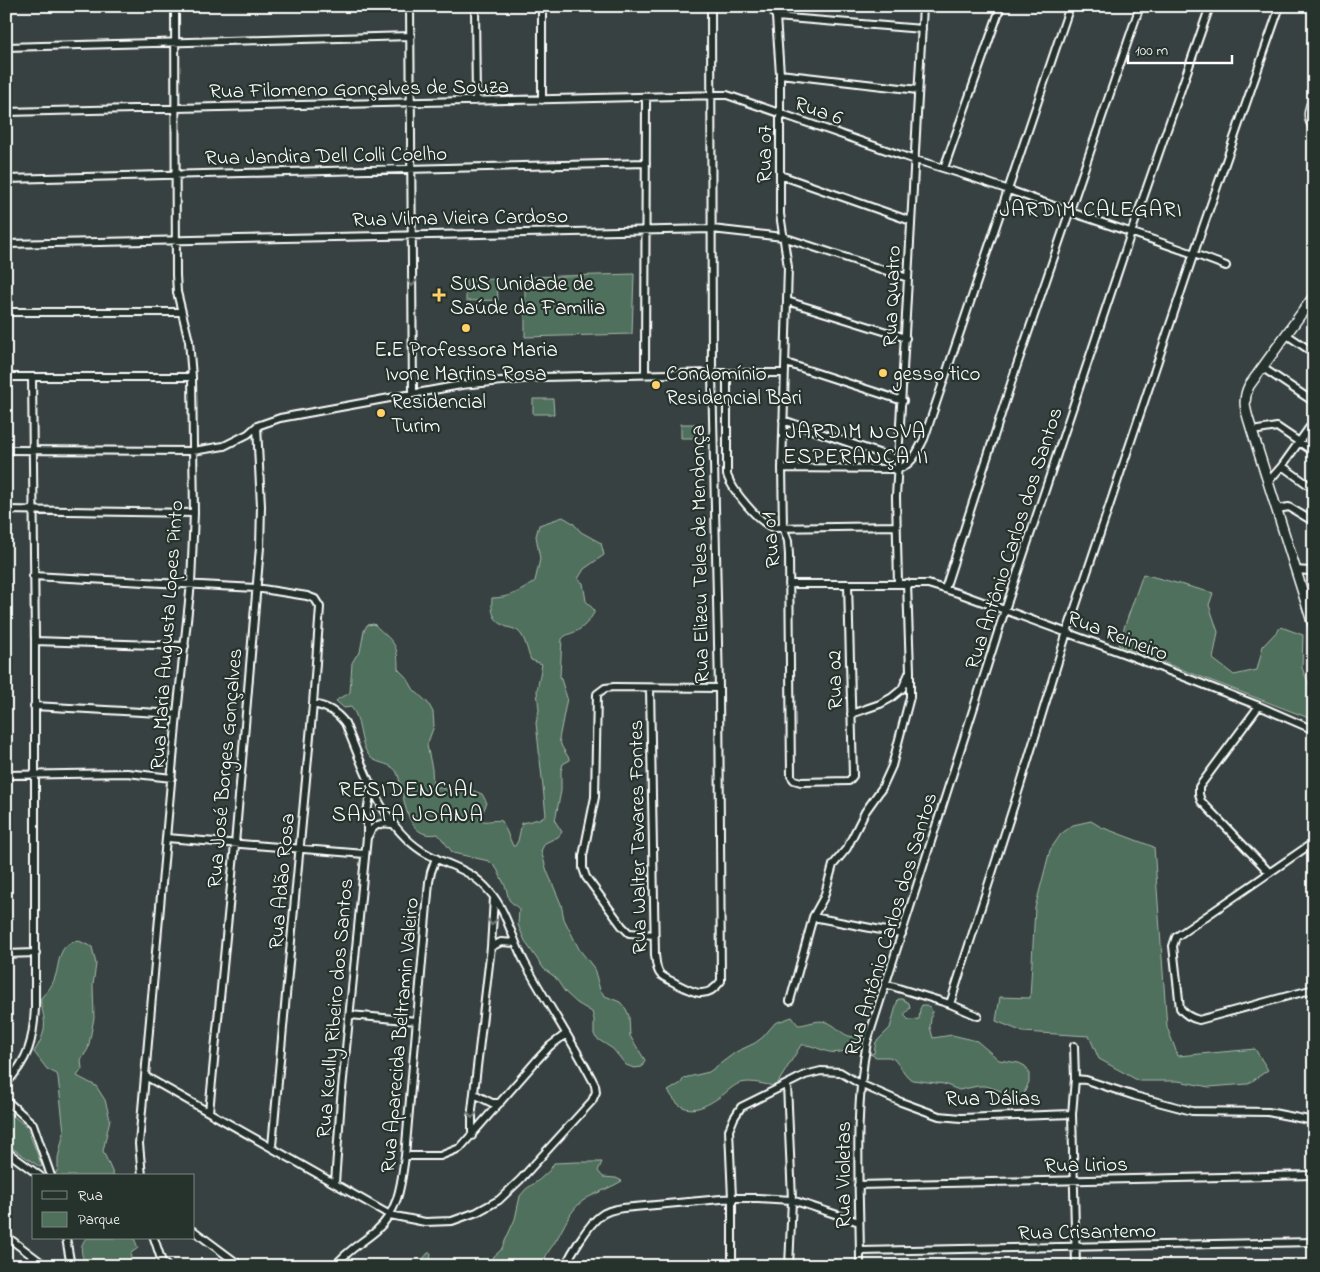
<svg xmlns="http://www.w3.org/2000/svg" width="1320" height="1272" viewBox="0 0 1320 1272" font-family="'Indie Flower',sans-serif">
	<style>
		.green { fill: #4f705b; stroke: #a7b8ad }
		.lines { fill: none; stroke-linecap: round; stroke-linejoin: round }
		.street-casing { stroke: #fff; stroke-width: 10 }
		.secondary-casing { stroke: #fff; stroke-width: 12 }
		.street { stroke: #26332d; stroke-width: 6 }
		.secondary { stroke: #26332d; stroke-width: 9 }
		.oneway { stroke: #727a76 }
		.poi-dot { fill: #ffd166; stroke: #26332d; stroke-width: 2 }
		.labels { text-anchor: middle; stroke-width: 4.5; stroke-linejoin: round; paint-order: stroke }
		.street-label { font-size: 21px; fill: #fff; stroke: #26332d }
		.poi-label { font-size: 21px; fill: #fff; stroke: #26332d; text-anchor: start }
		.neighbourhood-label { font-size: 22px; letter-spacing: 1px; fill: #fff; stroke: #26332d }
	</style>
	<rect width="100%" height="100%" fill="#384141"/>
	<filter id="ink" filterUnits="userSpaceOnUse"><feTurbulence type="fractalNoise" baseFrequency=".02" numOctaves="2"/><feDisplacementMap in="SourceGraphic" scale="10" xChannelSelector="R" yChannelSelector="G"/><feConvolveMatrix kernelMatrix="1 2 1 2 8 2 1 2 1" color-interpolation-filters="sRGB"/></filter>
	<g filter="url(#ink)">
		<path class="green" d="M634,274l-2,60 -107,3v-60z
			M497,279l1,21 -32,1v-21z
			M533,399h20l1,15h-21z
			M681,424h20v14h-20z
			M563,517l10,6 8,9 20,11 3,12 -20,14 -6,10 5,4 3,18 8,9v3c-4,7 -10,14 -17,18 -6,3 -11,3 -15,8l-2,37 7,22 -8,41 3,8 8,13 -7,4 -2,7v20l-6,30 7,11 -4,5 -13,6 -4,8 6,20 14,33 3,15 15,30 15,19 6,22 5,6 15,6 6,7 3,7 1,20 15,24 -3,7 -8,1 -8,-3 -13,-16 -17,-11 -2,-4v-15l-2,-7 -15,-9 -12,-11 -10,-15 -11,-8 -18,-26 -8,-18 1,-16 -10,-9 -3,-12 -9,-19 -8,-8 -36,-8 -15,-19c-33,7 -33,-37 -40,-59 -4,-13 -20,-10 -28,-18 -12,-14 -8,-39 -19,-50l-7,1 -8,-7c4,-5 10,-4 14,-9l2,-29 4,-7 4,-4 4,-21 3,-6 7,-1c19,19 24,17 24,45l9,9 7,12 14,13 5,9 1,14 -7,19 5,24 1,17 12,3 21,-1 16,6 5,9 -8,17c8,3 14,-1 23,1l11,25h2l3,-5 4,-18 17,-4 7,-4 -10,-92 3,-13 -2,-19 5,-27 -11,-4c-4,-9 -5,-22 -13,-29 -3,-2 -7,-3 -11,-4 -14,-6 -16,-15 -15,-29 17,0 30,-7 43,-17l5,-22 -4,-23 3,-11z
			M1143,574l70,19 -4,12 9,27 -5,27 21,16 23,-5 6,-24 18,-19 22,8 -1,33 12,27v25l-196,-75z
			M1091,821l10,6 53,20 13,180 11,29 77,-7 13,21 -20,14 -39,3 -31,-6h-39l-40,-22 -10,-23 -66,-4 -27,-11 4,-24 30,1 5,-90 15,-58 11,-16 12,-9z
			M79,941l13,6 4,17 -3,21 1,33 -6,31 -7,11 1,9 -5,7 19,10 9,14 5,19 -7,32 11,25h-55l-4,-2 3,-5v-11l6,-26 -6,-55 -1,-3 -10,-5 -13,-17c7,-11 12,-21 10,-34 -1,-7 -4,-13 -3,-20 4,-5 10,-10 12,-16 8,-15 2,-39 26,-41z
			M898,999h4l7,4 1,5 -6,7 5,5 10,-1 1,-10 2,-4h4l4,2 2,4 -2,16 3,11 19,-3 25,6 22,19 20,3 6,3 4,6v10l-7,16 -36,-12h-8l-19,4 -15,-6 -32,-4 -5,-4 -13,-17 -5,-2h-13l-6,-3 4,-1 2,-11 14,-14z
			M792,1017l6,8c9,0 18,-6 28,-3 14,4 16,18 35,14l1,6c-4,5 -8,5 -14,8 -23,8 -29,-6 -47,-5l-25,41c-11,-1 -24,-6 -35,-3 -6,1 -12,7 -17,11 -13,9 -31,22 -46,10 -4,-4 -7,-9 -10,-13l13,-8 3,-5 25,-6 27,-20 19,-9 8,-6 12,-14z
			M6,1110l21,17 15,39 -2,1 -34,-23z
			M577,1162h25l-4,9 5,6 13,1 6,3c-12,7 -24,11 -35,17 -17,10 -22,28 -32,44 -5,8 -11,13 -11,24h-61l18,-16 14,-31 5,-23 6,-7 13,-9 11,-10 4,-7z
			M86,1238h48l4,10 -7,5 -1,13h-44c-4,-11 -8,-18 0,-28z
			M428,1253h3l-1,13h-11l2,-5z"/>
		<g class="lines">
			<defs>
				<path id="street" d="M410,6l3,388
					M475,6l1,95
					M542,6v94
					M771,6l5,11 4,57v140l8,53 -6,201 1,59 5,14 1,14 2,221 3,4 7,2 48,-1 4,-5 -5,-192
					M776,17l146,12
					M6,47l405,-11
					M780,74l138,16
					M6,112l713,-17h8l188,65c53,14 104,34 156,52 51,18 104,34 155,54
					M944,168l57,-162
					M780,175l131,46
					M6,179l640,-16
					M6,244l706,-15 71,8 125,41
					M787,301l119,37
					M6,312h176
					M1287,335l27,18
					M786,363l117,38
					M1263,368l51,34
					M727,373v102c5,15 32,48 47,53l123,-2
					M645,374l1,-276
					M6,377h186
					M783,420l116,40
					M1252,431l25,-4 37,25
					M6,450l187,1 31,-5 24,-12 9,-8 23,-8 181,-33 82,-8 169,-4h73
					M1282,466l32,23
					M782,468l116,1c15,-5 19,-17 26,-30l146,-433
					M1268,482l14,-16 32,-45
					M1277,509l12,-2 25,15
					M6,510l188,3
					M1295,570l15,1 4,2
					M33,576l223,12 51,8 8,3 5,8 -7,97 -41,442
					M898,583l-2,-86 27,-491
					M789,584h139l33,10 172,63 126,49 55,24
					M945,589l70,-218 125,-365
					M35,641l150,5
					M650,688l5,267c1,6 1,14 5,19 4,4 12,7 17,10 17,9 30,16 44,-3l-2,-293 -7,-315 -1,-367
					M34,706l143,8
					M1259,706l-60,81v7l2,7 68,71
					M851,714l29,-10 11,-6 11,-9 8,-18 -3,-88
					M6,775l121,-2 45,5
					M368,836c5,-11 12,-14 24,-12
					M167,838l198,16
					M1314,842l-138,95 -3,9 7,62c5,7 11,10 19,12l115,-31
					M813,917l89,17
					M654,935l-25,-2 -7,-7 -36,-49 -3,-9v-12l12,-59 2,-103 8,-6 9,-1 105,1
					M491,947l10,-5 14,1
					M6,954l30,-1
					M885,984l65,20 28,12
					M790,1001l23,-84 11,-20 9,-32 14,-17 18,-36 17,-24 10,-22 18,-69v-26
					M950,1004l70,-218 47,-154 127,-379 86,-247
					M350,1015l67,6
					M1074,1046l1,33 -3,35 4,152
					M145,1076l245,139 35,7 27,-1 25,-9 22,-12 21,-20 72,-79 4,-9 -1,-7c-21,-42 -48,-81 -70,-122 -12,-22 -19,-53 -35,-71 -22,-26 -42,-25 -68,-41 -42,-27 -58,-83 -77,-128 -9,-12 -18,-16 -32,-19
					M1075,1079l11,1 49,16 57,15 76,1 46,9
					M6,1084c23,-26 27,-42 29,-76v-367l-3,-264
					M787,1084l5,116 -3,66
					M474,1094l18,9h8
					M6,1100l27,24 18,52
					M209,1112l26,-268 25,-297 1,-41 -4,-80
					M472,1136v-26l19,-163 3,-49
					M6,1151l34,25
					M405,1156h35l20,-8 77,-88 13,-14 16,-12
					M142,1176l-3,-32 38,-430 14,-131 3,-70 -2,-136 -3,-36 -12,-49 -1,-17 -1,-269
					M335,1183l6,-84 26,-262v-25l5,-27
					M858,1185l456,-10
					M194,1231l47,35
					M6,1236l40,30
					M66,1238l5,28
					M154,1238l8,24 5,4
					M860,1251l454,-9
					M335,1266c11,-15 27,-23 41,-35 23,-21 25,-46 29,-75l24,-274 2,-10 5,-14
					M565,1266c7,-14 23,-41 35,-50 6,-5 15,-7 23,-8l109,-10h26l34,2 67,22
					M715,1266l17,-2
					M732,1266v-68l-3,-68 5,-12 7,-11 64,-32 16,-4 19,1 20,12 41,18 38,14 22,2 111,-4
					M860,1266c0,-75 -7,-150 7,-224l138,-432 126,-377 79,-227"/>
				<path id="secondary" d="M1314,97c-4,12 -8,19 0,30
					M1314,296l-65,90c-8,16 -2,28 3,45l62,197"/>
			</defs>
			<use href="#street" class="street-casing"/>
			<use href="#secondary" class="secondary-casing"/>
			<use href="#street" class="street"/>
			<use href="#secondary" class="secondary"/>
		</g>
		<defs><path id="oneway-chevron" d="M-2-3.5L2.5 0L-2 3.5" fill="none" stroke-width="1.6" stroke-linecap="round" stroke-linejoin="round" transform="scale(1.25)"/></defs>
		<g class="oneway">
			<use href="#oneway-chevron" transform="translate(412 283) rotate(90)"/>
			<use href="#oneway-chevron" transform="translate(492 922) rotate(93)"/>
			<use href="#oneway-chevron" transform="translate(472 1115) rotate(94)"/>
		</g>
	</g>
	<g class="poi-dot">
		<path d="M436.5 287.5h5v5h5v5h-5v5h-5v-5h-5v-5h5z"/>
		<circle cx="466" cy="328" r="5"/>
		<circle cx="883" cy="373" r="5"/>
		<circle cx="656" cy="385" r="5"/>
		<circle cx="381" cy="413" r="5"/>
	</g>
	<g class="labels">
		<g class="street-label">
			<text transform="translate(359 88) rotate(-1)" y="7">Rua Filomeno Gonçalves de Souza</text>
			<text transform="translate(819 110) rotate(19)" y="7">Rua 6</text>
			<text transform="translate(764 154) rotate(-90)" y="7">Rua 07</text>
			<text transform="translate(326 155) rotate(-1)" y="7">Rua Jandira Dell Colli Coelho</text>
			<text transform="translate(460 217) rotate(-1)" y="7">Rua Vilma Vieira Cardoso</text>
			<text transform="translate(891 296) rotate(-88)" y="7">Rua Quatro</text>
			<text transform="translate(1013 538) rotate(-72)" y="7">Rua Antônio Carlos dos Santos</text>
			<text transform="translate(770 540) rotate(-95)" y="7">Rua 01</text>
			<text transform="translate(699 554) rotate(-91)" y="7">Rua Elizeu Teles de Mendonça</text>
			<text transform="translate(166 635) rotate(-86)" y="7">Rua Maria Augusta Lopes Pinto</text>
			<text transform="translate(1118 635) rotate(21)" y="7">Rua Reineiro</text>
			<text transform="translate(834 680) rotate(-91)" y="7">Rua 02</text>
			<text transform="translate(224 768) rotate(-85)" y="7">Rua José Borges Gonçalves</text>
			<text transform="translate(637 837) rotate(-91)" y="7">Rua Walter Tavares Fontes</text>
			<text transform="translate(281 881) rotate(-85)" y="7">Rua Adão Rosa</text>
			<text transform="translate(890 924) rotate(-73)" y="7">Rua Antônio Carlos dos Santos</text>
			<text transform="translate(334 1008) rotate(-85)" y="7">Rua Keully Ribeiro dos Santos</text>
			<text transform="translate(399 1035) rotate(-85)" y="7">Rua Aparecida Beltramin Valeiro</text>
			<text x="993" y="1105">Rua Dálias</text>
			<text transform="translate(1086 1164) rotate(-1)" y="7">Rua Lirios</text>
			<text transform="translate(843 1175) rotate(-90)" y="7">Rua Violetas</text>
			<text transform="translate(1087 1231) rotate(-1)" y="7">Rua Crisantemo</text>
		</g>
		<g class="poi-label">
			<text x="450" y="290">SUS Unidade de<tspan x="450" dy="24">Saúde da Familia</tspan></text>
			<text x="466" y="356" text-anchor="middle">E.E Professora Maria<tspan x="466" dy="24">Ivone Martins Rosa</tspan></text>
			<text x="666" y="380">Condomínio<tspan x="666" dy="24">Residencial Bari</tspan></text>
			<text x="893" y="380">gesso tico</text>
			<text x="391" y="408">Residencial<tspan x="391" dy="24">Turim</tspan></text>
		</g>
		<g class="neighbourhood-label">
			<text x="1091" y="216">JARDIM CALEGARI</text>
			<text x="856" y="438">JARDIM NOVA<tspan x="856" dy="25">ESPERANÇA II</tspan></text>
			<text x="408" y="796">RESIDENCIAL<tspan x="408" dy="25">SANTA JOANA</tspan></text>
		</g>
	</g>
	<rect width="1320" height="1272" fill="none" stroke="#26332d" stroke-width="25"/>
	<rect x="12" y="12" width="1295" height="1247" fill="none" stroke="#fff" stroke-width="2" filter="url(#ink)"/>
	<rect x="32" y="1174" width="162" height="65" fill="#26332d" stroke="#7d8581"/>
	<rect x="42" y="1191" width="25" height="8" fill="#26332d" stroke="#7d8581"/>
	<text x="78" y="1200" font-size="15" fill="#ffffff">Rua</text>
	<rect x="42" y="1212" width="25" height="15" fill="#4f705b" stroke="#7d8581"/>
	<text x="78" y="1224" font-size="15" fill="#ffffff">Parque</text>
	<path d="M1128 55v8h104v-8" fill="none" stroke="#ffffff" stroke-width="2.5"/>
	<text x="1135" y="55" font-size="15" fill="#ffffff" stroke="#26332d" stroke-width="4" paint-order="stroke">100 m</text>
</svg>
